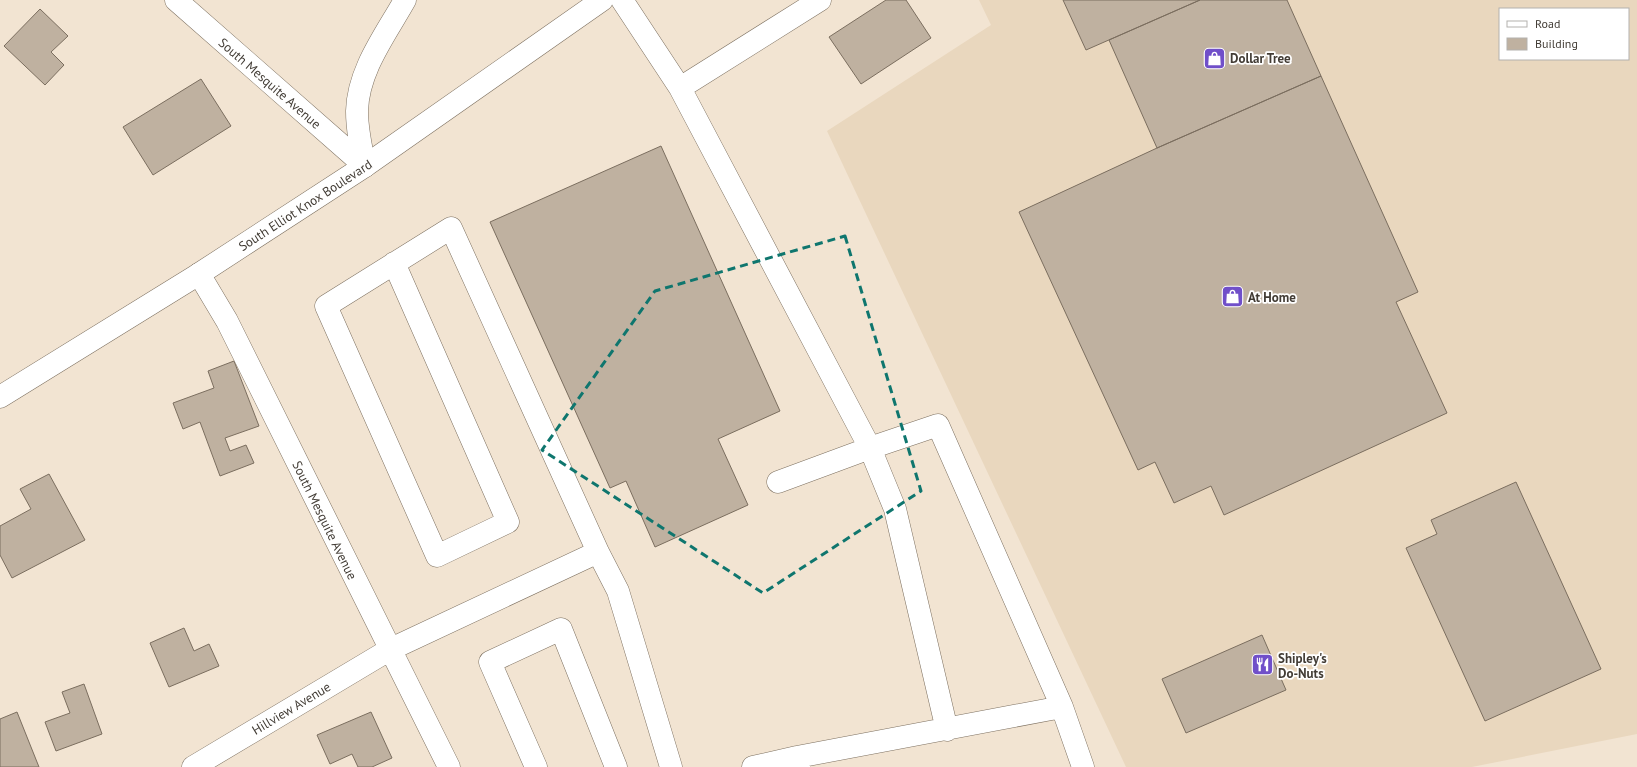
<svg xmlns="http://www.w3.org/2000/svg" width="1637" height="767" viewBox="0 0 1637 767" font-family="'PT Sans',sans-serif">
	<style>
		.built { fill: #e9d7be; fill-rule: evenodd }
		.building { fill: #bfb1a0; stroke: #7b6e5f }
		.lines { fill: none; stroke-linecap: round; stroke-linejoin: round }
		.minor-casing { stroke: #7d7060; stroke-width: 23 }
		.major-casing { stroke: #7d7060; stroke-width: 23 }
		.minor { stroke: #fff; stroke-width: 22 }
		.major { stroke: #fff; stroke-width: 22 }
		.marked { fill: none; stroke: #0f766e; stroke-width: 3; stroke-dasharray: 8 5; stroke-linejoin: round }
		.labels { text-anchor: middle; stroke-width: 3.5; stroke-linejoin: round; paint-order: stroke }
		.poi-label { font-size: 13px; font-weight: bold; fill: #423c35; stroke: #fff; text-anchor: start }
		.street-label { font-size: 13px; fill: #423c35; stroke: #fff }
	</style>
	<rect width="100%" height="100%" fill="#f2e4d2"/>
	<path class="built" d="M979,0h658v734l-165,33h-346l-299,-636 164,-106zM1500,9h128v50h-128z"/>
	<path class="building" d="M886,0h20l25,38 -70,46 -32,-47z
		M1063,0h137l-114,50z
		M1200,0h87l34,76 -164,72 -48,-108z
		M40,9l28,27 -17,16 13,13 -19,20 -41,-39z
		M1321,76l97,216 -22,10 51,111 -223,102 -13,-29 -37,17 -19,-41 -17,8 -119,-258 138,-64z
		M201,79l30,47 -78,49 -30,-48z
		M661,146l119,265 -62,28 30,66 -93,42 -29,-66 -16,7 -120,-266z
		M234,361l25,65 -34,12 5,13 16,-6 8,18 -34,13 -20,-54 -17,7 -10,-26 41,-15 -6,-17z
		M49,474l36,66 -73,38 -12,-23v-29l31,-17 -11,-20z
		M1516,482l85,187 -116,52 -79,-173 31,-14 -6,-14z
		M184,628l10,23 15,-7 10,22 -50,21 -19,-44z
		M1262,635l24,55 -100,43 -24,-54z
		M84,684l18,50 -46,17 -11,-29 25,-9 -8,-21z
		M17,712l22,55h-39v-48z
		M371,712l21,46 -20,9h-14l-6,-13 -22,10 -13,-29z"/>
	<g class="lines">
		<defs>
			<path id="minor" d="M176,0l189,166
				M622,0l58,88 190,360 -92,34
				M680,88l140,-88
				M365,166c-4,-18 -8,-36 -8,-55 1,-41 29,-77 48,-111
				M394,263l114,259 -71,34 -111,-250 125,-78 147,324
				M199,274l28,47 222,446
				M1062,707l21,60
				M193,767l196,-117 209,-98 20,39 53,176
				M536,767l-46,-105 71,-33 55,138
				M753,767l44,-10
				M799,767l-2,-10 265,-50 -124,-282 -68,23 25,61 52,221"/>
			<path id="major" d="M0,397l199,-123 166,-108 237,-166"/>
		</defs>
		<use href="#minor" class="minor-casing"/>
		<use href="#major" class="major-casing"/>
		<use href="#minor" class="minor"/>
		<use href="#major" class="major"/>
	</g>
	<path class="marked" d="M845,236l76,255 -158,102 -221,-143 113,-159z"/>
	<defs>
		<symbol id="shop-square" viewBox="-11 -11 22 22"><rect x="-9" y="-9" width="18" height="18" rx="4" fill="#704fc9" stroke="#fff"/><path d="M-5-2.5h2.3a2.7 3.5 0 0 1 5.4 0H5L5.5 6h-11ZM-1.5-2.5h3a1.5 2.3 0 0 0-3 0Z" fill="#fff"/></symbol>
		<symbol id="restaurant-square" viewBox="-11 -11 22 22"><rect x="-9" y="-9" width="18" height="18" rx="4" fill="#704fc9" stroke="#fff"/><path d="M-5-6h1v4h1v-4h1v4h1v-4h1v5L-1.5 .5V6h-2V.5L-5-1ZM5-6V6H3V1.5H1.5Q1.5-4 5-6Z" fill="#fff"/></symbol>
	</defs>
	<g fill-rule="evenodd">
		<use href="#shop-square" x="1202" y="46" width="25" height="25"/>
		<use href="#shop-square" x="1220" y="284" width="25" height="25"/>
		<use href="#restaurant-square" x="1250" y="652" width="25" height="25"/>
	</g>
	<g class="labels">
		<g class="poi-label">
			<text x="1230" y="63">Dollar Tree</text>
			<text x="1248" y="302">At Home</text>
			<text x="1278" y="663">Shipley's<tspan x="1278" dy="15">Do-Nuts</tspan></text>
		</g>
		<g class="street-label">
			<text transform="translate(270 83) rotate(41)" y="5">South Mesquite Avenue</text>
			<text transform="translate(305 205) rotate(-33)" y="5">South Elliot Knox Boulevard</text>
			<text transform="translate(325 520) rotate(64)" y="5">South Mesquite Avenue</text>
			<text transform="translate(291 708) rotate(-31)" y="5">Hillview Avenue</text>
		</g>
	</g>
	<rect x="1499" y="8" width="130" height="52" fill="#ffffff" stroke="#b3b1ae"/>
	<rect x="1507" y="21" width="20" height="6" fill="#ffffff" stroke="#b3b1ae"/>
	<text x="1535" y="28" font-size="12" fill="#423c35">Road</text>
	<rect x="1507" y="38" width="20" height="12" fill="#bfb1a0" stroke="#b3b1ae"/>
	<text x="1535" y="48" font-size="12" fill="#423c35">Building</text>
</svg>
